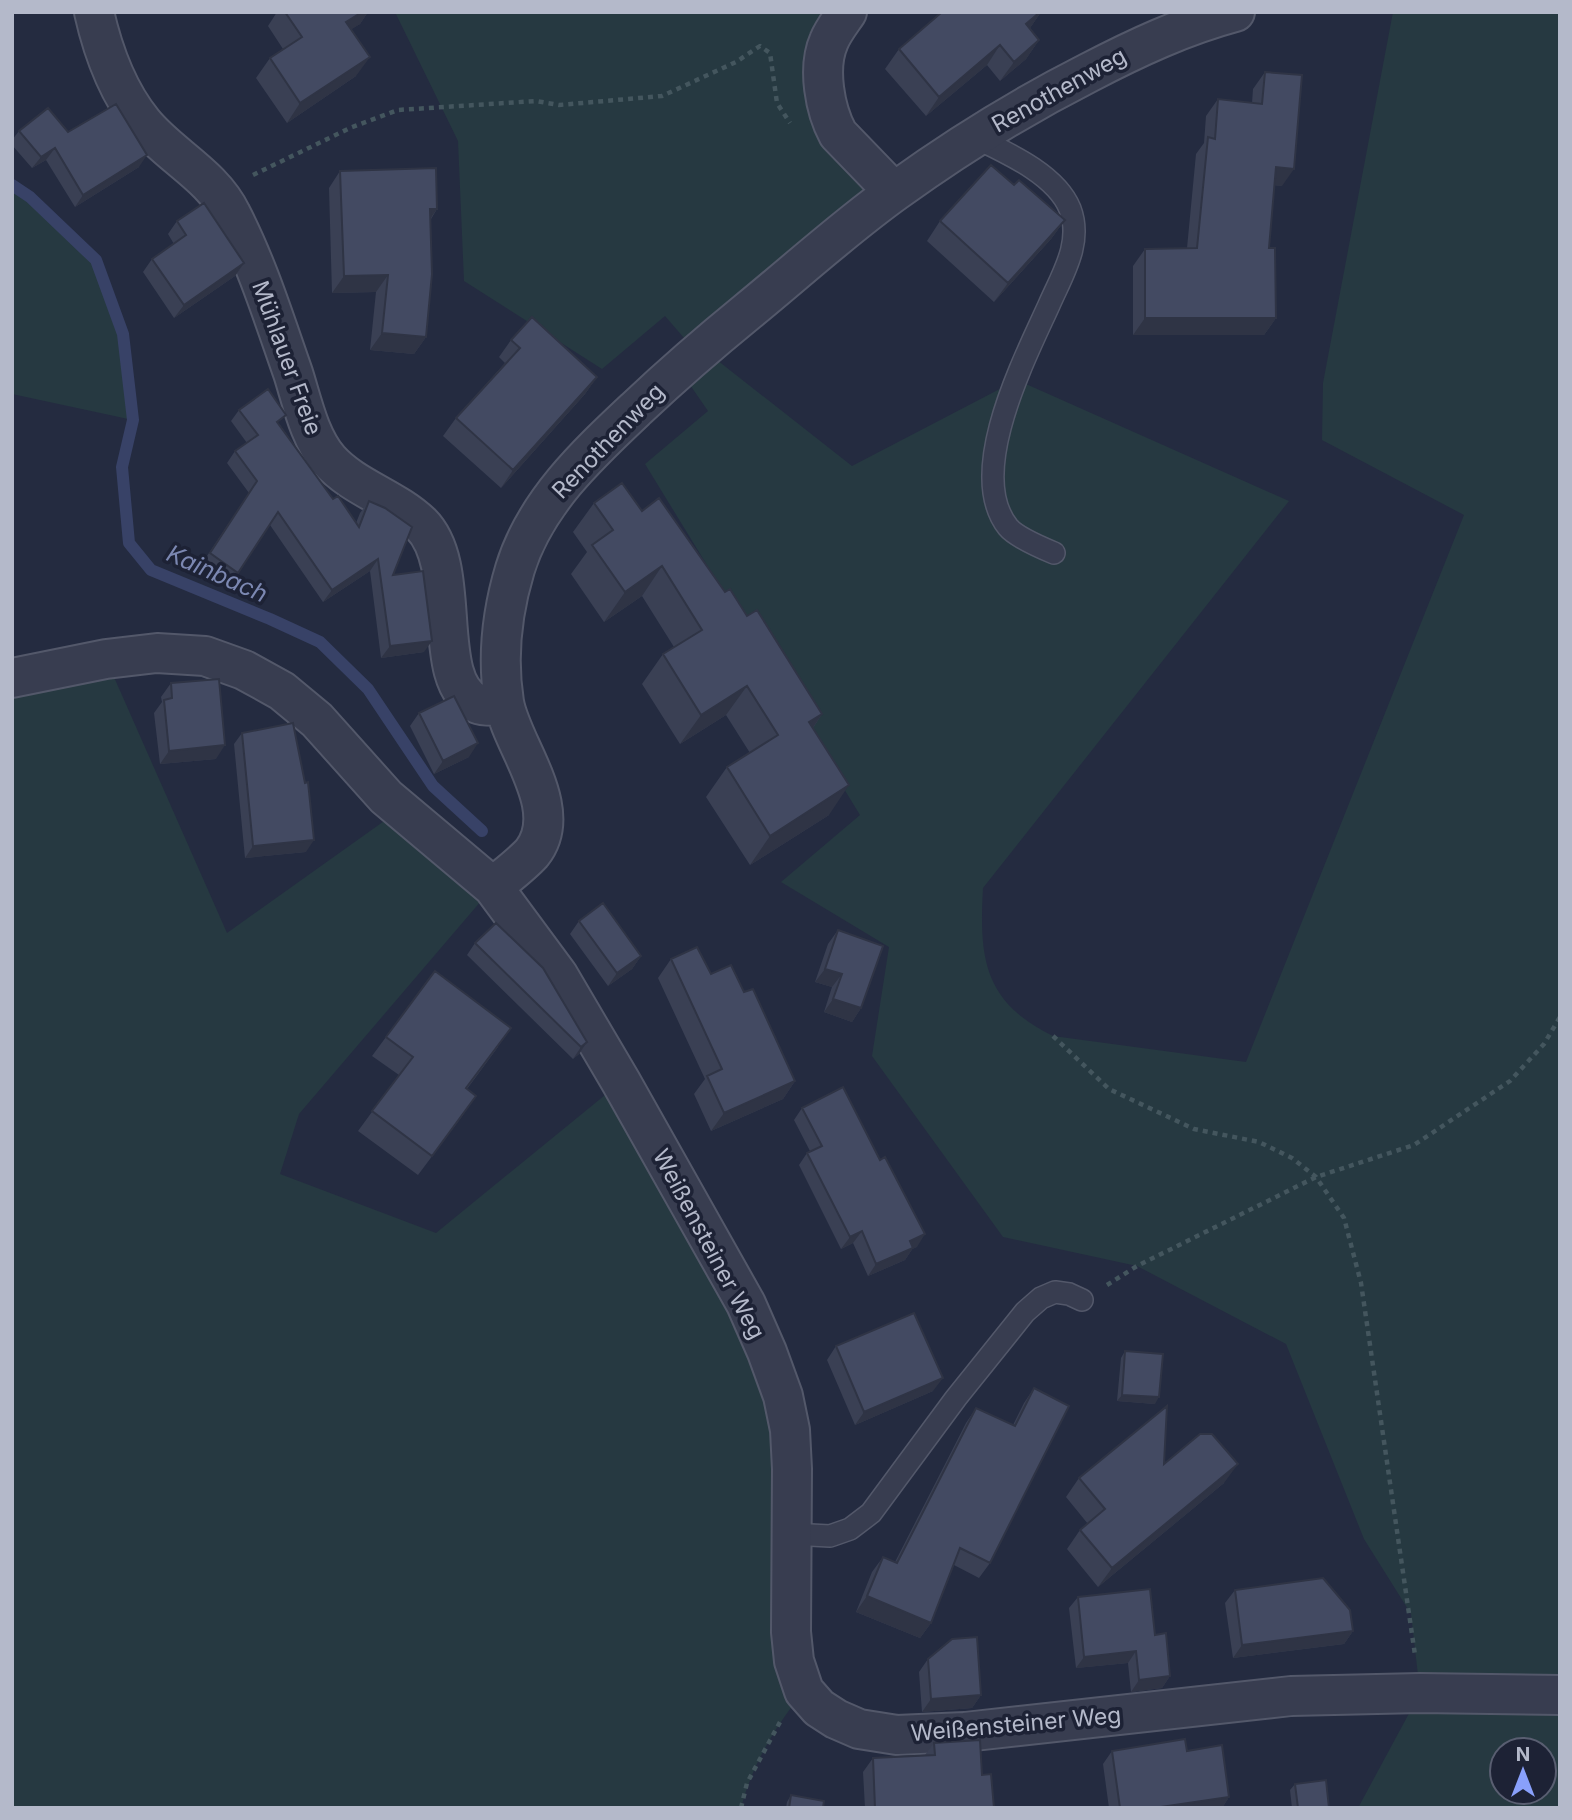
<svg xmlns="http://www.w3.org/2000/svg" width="1572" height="1820" viewBox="0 0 1572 1820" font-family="Inter,sans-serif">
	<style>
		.green { fill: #263941; fill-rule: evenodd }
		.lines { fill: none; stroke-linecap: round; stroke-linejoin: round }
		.stream { stroke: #384267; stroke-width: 12 }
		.service-casing { stroke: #53586a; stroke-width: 24 }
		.minor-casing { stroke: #53586a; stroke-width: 42 }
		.path { stroke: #44565e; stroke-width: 4.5; stroke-dasharray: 5 5; stroke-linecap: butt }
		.service { stroke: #383d50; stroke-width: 21 }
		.minor { stroke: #383d50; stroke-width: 38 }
		.wall { fill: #3a4054 }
		.shaded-wall { fill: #2f3445 }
		.building { fill: #434a62; stroke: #2f3445; stroke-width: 2 }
		.labels { text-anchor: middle; stroke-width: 7; stroke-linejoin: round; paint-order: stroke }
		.street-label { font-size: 23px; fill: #b4b9ca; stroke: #1d2235 }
		.water-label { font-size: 24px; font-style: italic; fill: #7c88b2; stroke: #1d2235 }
	</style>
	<rect width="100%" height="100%" fill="#242b40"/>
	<path class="green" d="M395,12h452l-25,71 72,109 -191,157 149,117 165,-86 272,121 -306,387c-4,71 1,114 70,148l193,26 218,-547 -142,-75 1,-57 70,-371h167v1796h-202l62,-115 -9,-79 -47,-75 -78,-195 -149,-78 -134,-29 -131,-181 17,-109 -108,-65 79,-67 -215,-351 63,-53 -29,-42 18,-16 -32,-37 -63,53 -138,-88 -6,-140zM1502,1750h42v42h-42z
		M12,185l18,12 66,63 27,74 10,86 -121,-26z
		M106,659l121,274 174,-124 92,78 -194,227 -19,60 156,59 185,-151 146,270 37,339c-28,34 -52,74 -63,117h-729v-1130z"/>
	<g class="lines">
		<path class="stream" d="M12,185l18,12 66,63 27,74 10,86 -11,47 7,76 22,27 119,49 50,23 48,47 65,97 49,45"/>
		<defs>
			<path id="service" d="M974,137c31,15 82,37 96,72 13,34 -8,66 -21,96 -24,53 -84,168 -41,222 8,10 34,21 46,26
				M791,1534l39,2 20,-7 21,-16 85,-115 69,-86 16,-14 14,-6 14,2 13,6"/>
			<path id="minor" d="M94,12c9,40 23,79 49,111 27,33 69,52 88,91 26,50 43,105 62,159 9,28 16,64 36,87 25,28 65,38 92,64 44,44 7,158 57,180 7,3 19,1 26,2
				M847,12c-6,9 -14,19 -18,29 -12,27 -4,69 9,93l56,58
				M12,678l94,-19 51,-6 48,3 39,14 38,21 35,29 69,77 107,90 65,88 63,107 125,222 21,48 16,44 7,34 2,39 -1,163 3,29 10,30 15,17 17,11 23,10 38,6 68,-3 326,-36 129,-3 140,2
				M493,887c13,-11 28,-22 39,-34 35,-44 -21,-108 -28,-151 -7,-44 -2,-90 11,-133 20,-66 73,-115 122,-161 36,-34 73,-66 111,-97 49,-40 97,-84 149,-121 61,-44 124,-83 191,-117 48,-25 95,-47 147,-61"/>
		</defs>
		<use href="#service" class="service-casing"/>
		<use href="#minor" class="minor-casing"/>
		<path class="path" d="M253,175l97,-47 48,-18 138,-9 23,4 103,-9 74,-34 24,-16 10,7 7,50 13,20
			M1053,1036l56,53 85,40 65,13 33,16 24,19 28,41 17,65 54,372
			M1107,1285l30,-19 179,-89 98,-32 96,-64 34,-37 16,-27
			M741,1808l6,-25 33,-61"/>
		<use href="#service" class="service"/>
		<use href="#minor" class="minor"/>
	</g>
	<path class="wall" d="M277,12h91l-8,12 -9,5 5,47 -69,47 -31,-45 14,-20 13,-9 -15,-23z
		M942,12h99l-11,16 9,12 -13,19 -26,22 -13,-16 -61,51 -41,-47 14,-20z
		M1265,72l17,114 -8,-1 -5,63 7,70 -12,17h-131v-69l12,-17 42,-1 9,-94 8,-11 2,-27 12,-17 34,4 1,-14z
		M19,131l49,1 71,35 -64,40 -29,-47 -14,8 -20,-23v-5z
		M340,171l97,38 -6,10 -5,118 -12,17 -44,-4 6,-58 -44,1 -3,-105z
		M1014,185l51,35 -14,19 -57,63 -67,-61 13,-20z
		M177,221l67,42 -9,13 -61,42 -31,-46 9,-13 22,-15 -6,-10z
		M511,340l86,37 -12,17 -84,94 -58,-52 13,-18 49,-55 -6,-6z
		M239,410l41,15 53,74 23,24 4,-10 9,-12 24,74 31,77 -43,6 -11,-87 -47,31 -53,-77 -40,59 -29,-19 48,-72 -22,-30 8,-12 12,-8 -16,-22z
		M594,503l48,8 83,81 22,24 75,98 -9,14 16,87 -79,50 -44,-68 21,-30 23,-14 -24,-38 -46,29 -38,-60 21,-30 11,-7 -32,-51 -38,26 -33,-48 16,-22 -14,-20z
		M171,683l45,76 -56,5 -6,-51 8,-11 -1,-5z
		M419,713l50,44 -35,17 -24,-48z
		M242,733l64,119 -61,6 -11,-114z
		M579,921l62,35 -9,13 -24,17 -38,-52z
		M838,930l23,78 -9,14 -28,-10 8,-25 -17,-5 13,-38z
		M475,943l112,99 -8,12 -6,5 -106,-104z
		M671,959l40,15 33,18 51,89 -12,18 -72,32 -17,-37 11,-15 -47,-101z
		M386,1037l112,10 -31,42 -4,26 -45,60 -60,-44 41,-56 -27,-19z
		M802,1108l115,139 -4,1 -8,12 -37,16 -15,-33 -12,6 -42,-84 8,-12 3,-2 -16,-31z
		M836,1346l97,45 -78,34 -28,-65z
		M1125,1351l30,53 -38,-3 4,-43z
		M1034,1388l-44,175 -11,15 -25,-13 -23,58 -11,15 -64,-26 16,-40 11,-15 12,5 71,-139 10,-15 37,17 11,-22z
		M1164,1464l60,19 -126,104 -31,-38 13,-19 8,-6 -22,-27 13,-19z
		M1235,1590l118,41 -9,13 -111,14 -8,-55z
		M1078,1597l77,38 15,41 -8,12 -31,4 -3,-29 -52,5 -7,-60z
		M928,1659l53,36 -9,13 -50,4 -3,-40z
		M934,1743l60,65h-129l-2,-36 10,-14 52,-3z
		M1112,1751h75l42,46 -7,11h-113l-6,-44z
		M1295,1784l34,24h-37l-2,-18z
		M791,1795l32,13h-37l1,-6z"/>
	<path class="shaded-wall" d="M362,12h6l-8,12 -27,17 13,-19z
		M1040,12h1l-11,16 -18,15 14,-19z
		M1039,40l-13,19 -26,22 14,-19z
		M1000,45l-13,20 -61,51 13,-19z
		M370,57l-14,19 -69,47 13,-20z
		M55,148l-9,12 -14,8 9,-11z
		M147,155l-8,12 -64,40 8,-12z
		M1276,167l18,2 -12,17 -18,-2z
		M430,209h7l-12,17z
		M1065,220l-14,19 -57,63 14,-19z
		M244,263l-9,13 -61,42 10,-13z
		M388,275l-12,17 -44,1 12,-17z
		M1145,318h131l-12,17h-131z
		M382,333l44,4 -12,17 -44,-4z
		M597,377l-12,17 -84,94 12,-18z
		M378,559l-8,12 -47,31 9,-12z
		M662,566l-20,30 -38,26 21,-30z
		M432,641l-8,11 -43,6 9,-12z
		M747,686l-21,29 -46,29 21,-29z
		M822,714l-20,30 7,-22z
		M478,743l-9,14 -35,17 9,-13z
		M225,745l-9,14 -56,5 9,-13z
		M849,785l-20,30 -79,50 20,-29z
		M314,840l-8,12 -61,6 8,-12z
		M641,956l-9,13 -24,17 9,-13z
		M825,969l17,5 -10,13 -17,-5z
		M833,999l28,9 -9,14 -28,-10z
		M587,1042l-8,12 -6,5 8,-12z
		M795,1081l-12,18 -72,32 13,-18z
		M862,1231l-9,12 -12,6 9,-12z
		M925,1234l-8,13 -16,6 9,-12z
		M913,1248l-8,12 -37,16 8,-12z
		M943,1378l-10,13 -78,34 9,-13z
		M1122,1395l37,2 -4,7 -38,-3z
		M1238,1464l-14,19 -126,104 14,-19z
		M867,1596l64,27 -11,15 -64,-26z
		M1353,1631l-9,13 -111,14 9,-13z
		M1136,1651l-8,12 -52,5 8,-11z
		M1170,1676l-8,12 -31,4 8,-12z
		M981,1695l-9,13 -50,4 9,-13z
		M1229,1797l-7,11h-68z"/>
	<path class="building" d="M285,12h77l-16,10 24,35 -70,46 -30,-45 32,-21z
		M942,12h98l-14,12 13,16 -25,22 -14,-17 -61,52 -40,-48z
		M1265,72l37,3 -8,94 -18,-2 -7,81h6l1,70h-131v-69l52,-1 11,-111 7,2 3,-40 44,5z
		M116,104l31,51 -64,40 -28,-47 -14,9 -22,-26 29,-23 20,24z
		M991,165l23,20 5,-5 46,40 -57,63 -68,-62z
		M436,168l1,41h-7l2,65 -6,63 -44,-4 6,-58 -44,1 -4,-105z
		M204,203l40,60 -60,42 -32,-46 34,-24 -9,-14z
		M532,317l65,60 -84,93 -57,-52 64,-70 -9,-8z
		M268,389l18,26 -9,7 56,77 5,-3 21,31 10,-26 16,7 27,19 -19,48 30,-4 9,70 -42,5 -12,-87 -46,31 -54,-78 -40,61 -28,-20 47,-72 -22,-30 23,-16 -19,-25z
		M622,483l20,28 17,-13 66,94 5,-3 17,27 10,-6 65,104 -13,8 40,63 -79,51 -43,-69 51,-32 -31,-49 -46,29 -38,-61 39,-24 -40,-64 -37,26 -33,-47 21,-15 -19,-27z
		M219,679l6,66 -56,6 -5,-51 8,-2 -1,-15z
		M454,696l24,47 -35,18 -24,-48z
		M293,723l12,60 3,-1 6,58 -61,6 -11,-113z
		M603,903l38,53 -24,17 -38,-52z
		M496,923l47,45 44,74 -6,5 -106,-104z
		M838,930l45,16 -22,62 -28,-9 9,-25 -17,-5z
		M697,947l14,27 20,-9 13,27 9,-3 42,92 -71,32 -17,-37 15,-7 -51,-110z
		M435,971l76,57 -45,60 10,8 -44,60 -60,-45 41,-54 -27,-20z
		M843,1087l37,73 5,-3 40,77 -15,7 3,7 -37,16 -14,-33 -12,6 -43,-84 15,-7 -20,-38z
		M914,1313l29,65 -79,34 -28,-66z
		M1125,1351l38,3 -4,43 -37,-2z
		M1034,1388l35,18 -79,157 -30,-15 -29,75 -64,-27 16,-39 14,6 79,-155 39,18z
		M1167,1406l-3,58 36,-30h12l26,30 -126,104 -32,-38 25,-21 -26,-31z
		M1323,1578l27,32 3,21 -111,14 -7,-55z
		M1150,1589l5,46 11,-2 4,43 -31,4 -3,-29 -52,6 -6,-60z
		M977,1637l4,58 -50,4 -3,-40 24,-20z
		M1185,1739l2,12 35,-6 7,52 -75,11h-34l-8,-57z
		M980,1740l2,35 9,-1 3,34h-119l-2,-50 62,-3 -1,-12z
		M1326,1780l3,28h-31l-3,-24z
		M791,1795l33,6 -1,7h-34z"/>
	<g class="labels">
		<g class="street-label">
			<text transform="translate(1059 90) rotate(-29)" y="8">Renothenweg</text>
			<text transform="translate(287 358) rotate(70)" y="8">Mühlauer Freie</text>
			<text transform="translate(608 441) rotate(-46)" y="8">Renothenweg</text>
			<text transform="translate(709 1244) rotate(62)" y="8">Weißensteiner Weg</text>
			<text transform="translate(1016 1724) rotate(-5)" y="8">Weißensteiner Weg</text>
		</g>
		<g class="water-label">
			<text transform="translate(217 574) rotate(24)" y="8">Kainbach</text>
		</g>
	</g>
	<rect width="1572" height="1820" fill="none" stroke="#b4b9ca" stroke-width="28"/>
	<g transform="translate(1523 1771)"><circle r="33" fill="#1d2235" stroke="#595e71" stroke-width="2"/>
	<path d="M0-5L12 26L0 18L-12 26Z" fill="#89a0fb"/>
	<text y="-10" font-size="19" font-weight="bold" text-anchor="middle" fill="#b4b9ca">N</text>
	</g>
</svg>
